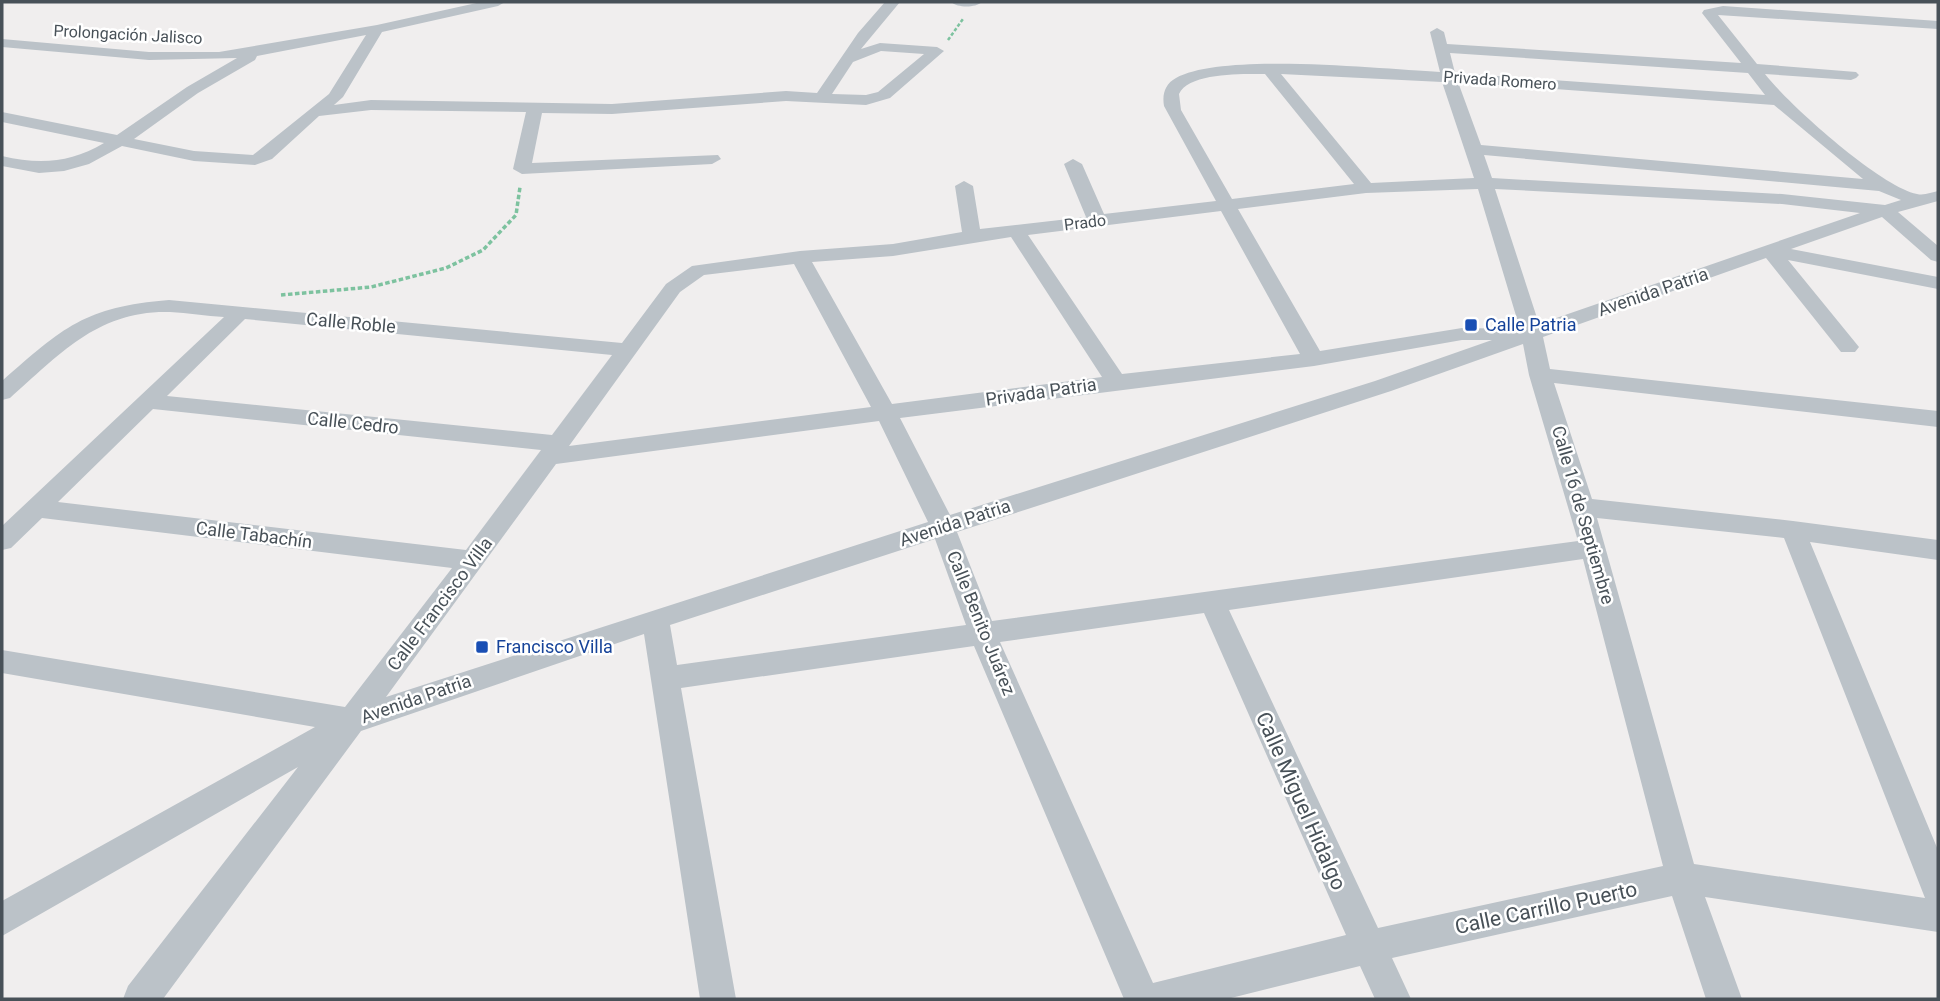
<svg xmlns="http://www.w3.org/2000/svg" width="1940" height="1001" viewBox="0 0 1940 1001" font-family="Roboto,sans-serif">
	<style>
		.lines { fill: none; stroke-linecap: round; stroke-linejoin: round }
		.path-far1 { stroke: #7dc29f; stroke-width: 2.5; stroke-dasharray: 3.5 2; stroke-linecap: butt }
		.path { stroke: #7dc29f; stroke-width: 3.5; stroke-dasharray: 4.5 2.5; stroke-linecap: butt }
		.street { fill: #bbc2c8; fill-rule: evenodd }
		.transit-dot { fill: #1a4fb4; stroke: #fff; stroke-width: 2.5 }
		.labels { text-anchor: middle; stroke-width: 5; stroke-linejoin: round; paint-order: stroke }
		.far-street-label { font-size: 16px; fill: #485158; stroke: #fff }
		.street-label { font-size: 18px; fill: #485158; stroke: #fff }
		.transit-label { font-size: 18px; fill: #164399; stroke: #fff; text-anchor: start }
		.near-street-label { font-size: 21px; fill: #485158; stroke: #fff }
	</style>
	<rect width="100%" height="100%" fill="#f0eeee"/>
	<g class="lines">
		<path class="path-far1" d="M948,40l15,-21"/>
		<path class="path" d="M281,295l90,-8 75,-19 37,-18 33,-35 4,-28"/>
		<path class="street" d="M481,2h24l-7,4 -116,26 -39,65 -9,8 37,-5 241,4 174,-13 31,2 41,-60 27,-31h15l-39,47 19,-6 57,4 7,4 -54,47 -24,7 -80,-4 -174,13 -70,-1 -10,50 186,-8 3,4 -9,5 -190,10 -9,-5 13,-57 -155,-2 -52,6 -47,43 -17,6 -61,-4 -72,-15 -33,18 -25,7 -25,2 -37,-7v-10c38,9 68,7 102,-13l-102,-21v-10l115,23 70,-48 50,-29 -88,2 -147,-13v-8l147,13h70l158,-27zM366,35l-37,59 -76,61 -59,-4 -60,-12 64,-46 57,-33 2,-4zM881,51l43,3 -46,38 -12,3 -34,-1 21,-32z
			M951,2h31c-7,6 -24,6 -31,0z
			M1723,6l215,15v8l-220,-14 39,49 99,8 3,3 -3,3 -5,2 -86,-6c24,31 115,112 152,120 7,2 15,-2 21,-3v10l-40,11 40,34v16l-7,-2 -49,-43 -91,32 147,28v12l-150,-29 71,87 -4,5h-14l-75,-94 -223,79 7,32 388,42v16l-384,-44 38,116 201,22 145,19v20l-128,-18 128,308v82l-233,-35 37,102h-36l-34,-103 -280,62 19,41h-36l-15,-33 -133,33h-103l-150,-353 -293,42 55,311h-36l-56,-365 -283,97 -198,268h-40l5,-13 170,-219 -296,169v-35l313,-174 -313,-54v-23l343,57 107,-139 -410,-50 -31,30 -9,2v-24l222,-209c-18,-1 -36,-4 -54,-5 -72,-2 -110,42 -160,86l-8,2v-19c62,-54 82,-74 167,-81l453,43 44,-59 26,-18 108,-15 93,-7 69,-12 -7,-46 9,-5 9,5 7,43 106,-12 -22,-53 9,-5 9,5 22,50 112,-13 -52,-95c-2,-12 1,-22 12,-28 47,-26 205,-9 264,-6l-10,-40 7,-4 7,4 3,12 294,19 -39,-50 2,-3zM1450,53l298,20 17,22 -310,-22zM1265,74l89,110 -122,15 -51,-89 -2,-16c10,-22 65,-20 86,-20zM1281,74l161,8 32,96 -103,5zM1458,82l316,23 89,74 -382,-34zM1484,155l395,36 22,9 -16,5 -103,-11 -290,-16zM1478,189l42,140 -58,-1 -142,23 -82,-142 128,-16zM1495,189l287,15 78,9 -321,111zM1221,211l79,143 -178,20 -94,-139zM1011,237l91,140 -210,27 -80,-142 81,-6zM794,264l77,143 -302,39 111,-154 24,-17zM245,319l367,36 -60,80 -385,-39zM1462,340h30l-117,41 -425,134 -50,-97 414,-52zM1523,344l6,31 49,166 -586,80 -35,-89 434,-141zM153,409l388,41 -75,100 -408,-48zM879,421l49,101 -542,175 170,-233zM1597,518l187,20 141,360 -231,-34zM935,539l31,86 -289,40 -7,-40zM1583,559l80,307 -285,62 -149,-318zM1204,613l142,322 -193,48 -153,-341z"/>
	</g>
	<g class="transit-dot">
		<rect x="1464" y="318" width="14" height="14" rx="3.5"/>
		<rect x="475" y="640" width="14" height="14" rx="3.5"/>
	</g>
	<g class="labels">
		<g class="far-street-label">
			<text transform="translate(128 34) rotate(3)" y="6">Prolongación Jalisco</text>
			<text transform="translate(1500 80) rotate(4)" y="6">Privada Romero</text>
			<text transform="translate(1085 222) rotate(-7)" y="6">Prado</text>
		</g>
		<g class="street-label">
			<text transform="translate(1653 292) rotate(-19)" y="6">Avenida Patria</text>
			<text transform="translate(351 323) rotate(5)" y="6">Calle Roble</text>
			<text transform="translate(1041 392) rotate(-8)" y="6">Privada Patria</text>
			<text transform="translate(353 423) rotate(6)" y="6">Calle Cedro</text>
			<text transform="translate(1583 515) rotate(74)" y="6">Calle 16 de Septiembre</text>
			<text transform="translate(955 523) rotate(-18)" y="6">Avenida Patria</text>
			<text transform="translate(254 535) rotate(7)" y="6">Calle Tabachín</text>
			<text transform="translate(440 604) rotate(-53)" y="6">Calle Francisco Villa</text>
			<text transform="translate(981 623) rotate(68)" y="6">Calle Benito Juárez</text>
			<text transform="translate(416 699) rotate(-19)" y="6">Avenida Patria</text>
		</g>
		<g class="transit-label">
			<text x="1485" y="331">Calle Patria</text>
			<text x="496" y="653">Francisco Villa</text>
		</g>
		<g class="near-street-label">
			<text transform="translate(1301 801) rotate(66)" y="7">Calle Miguel Hidalgo</text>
			<text transform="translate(1546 908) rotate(-12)" y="7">Calle Carrillo Puerto</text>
		</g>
	</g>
	<rect width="1940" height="1001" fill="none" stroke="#485158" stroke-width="7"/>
</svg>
